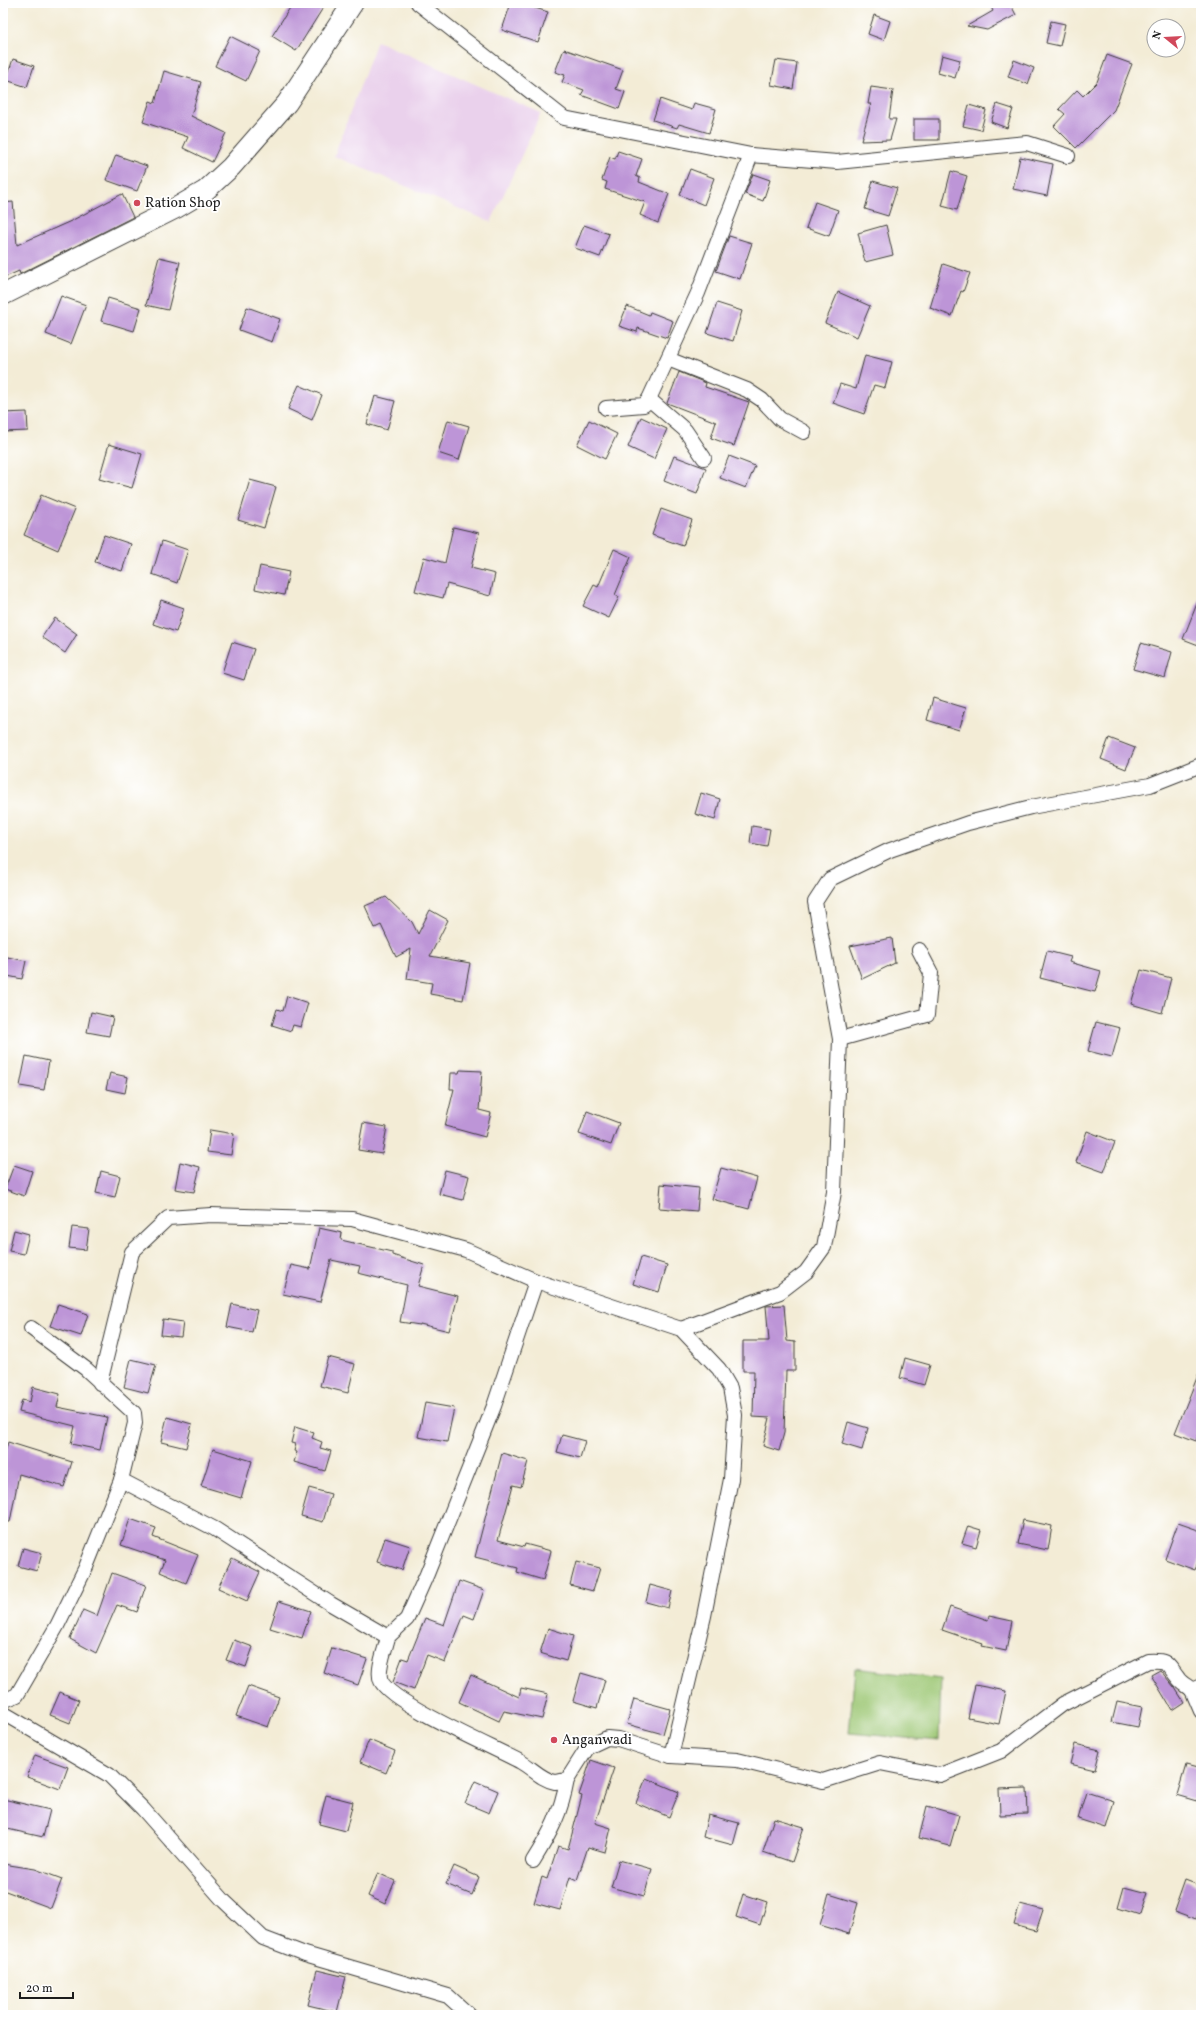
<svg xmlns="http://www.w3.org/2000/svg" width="1204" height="2018" font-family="Vollkorn,serif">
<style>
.built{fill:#ead1ec}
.green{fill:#9dc774;stroke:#5c7248}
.building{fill:#bd95d7}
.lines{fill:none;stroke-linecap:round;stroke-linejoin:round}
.minor-casing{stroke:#3c3b38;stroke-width:16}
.secondary-casing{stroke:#3c3b38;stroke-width:22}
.minor{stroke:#fff;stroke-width:14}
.secondary{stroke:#fff;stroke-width:20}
.poi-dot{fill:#d1495b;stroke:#fff;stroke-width:1.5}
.labels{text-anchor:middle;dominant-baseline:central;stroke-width:3.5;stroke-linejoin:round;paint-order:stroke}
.poi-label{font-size:14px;fill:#1c1c1c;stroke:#fff;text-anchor:start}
</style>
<rect width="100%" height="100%" fill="#fff"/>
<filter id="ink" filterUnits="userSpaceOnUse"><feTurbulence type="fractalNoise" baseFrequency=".025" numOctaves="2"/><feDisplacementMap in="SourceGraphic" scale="8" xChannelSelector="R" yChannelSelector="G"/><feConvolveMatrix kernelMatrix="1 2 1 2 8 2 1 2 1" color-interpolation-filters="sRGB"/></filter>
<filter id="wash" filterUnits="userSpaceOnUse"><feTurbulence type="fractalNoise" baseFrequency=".012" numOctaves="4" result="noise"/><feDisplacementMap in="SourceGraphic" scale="16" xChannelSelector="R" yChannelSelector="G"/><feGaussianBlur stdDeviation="0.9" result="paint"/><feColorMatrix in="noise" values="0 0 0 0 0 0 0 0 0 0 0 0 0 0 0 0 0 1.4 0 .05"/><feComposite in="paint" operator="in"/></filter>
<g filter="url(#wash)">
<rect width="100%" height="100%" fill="#f3ecd6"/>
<!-- built -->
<polygon class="built" points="377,41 541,113 491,222 334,156"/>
<!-- green -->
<polygon class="green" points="855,1668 941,1679 939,1741 849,1733"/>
<g id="blocks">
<!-- building -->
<g class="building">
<polygon points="293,3 326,3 296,51 272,36"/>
<polygon points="511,3 519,3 548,12 538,42 502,30"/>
<polygon points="989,3 1010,3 1016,15 987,30 967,26 993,11"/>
<polygon points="874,15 890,21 884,40 868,34"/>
<polygon points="1051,21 1065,24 1060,46 1046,43"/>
<polygon points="230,36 260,51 246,81 215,66"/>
<polygon points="564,49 623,70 616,89 625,92 619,109 581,95 584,90 562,82 565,75 555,72"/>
<polygon points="942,55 960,60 955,78 938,73"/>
<polygon points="1107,55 1132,64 1114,110 1076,148 1054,126 1065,114 1059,109 1077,90 1083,96 1097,82"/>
<polygon points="13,59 34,66 27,87 6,80"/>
<polygon points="776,60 797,63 793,89 771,85"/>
<polygon points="1014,60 1034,68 1028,84 1008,77"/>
<polygon points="164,71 201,82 191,116 226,133 212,162 183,148 188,137 143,122 150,101 155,103"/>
<polygon points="871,87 893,90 889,119 896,119 890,140 861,141 871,104 868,104"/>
<polygon points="660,99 692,110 694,103 716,109 709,133 679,124 677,128 653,120"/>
<polygon points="997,104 1013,109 1007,128 991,122"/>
<polygon points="969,105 986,110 981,130 963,126"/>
<rect x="914" y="119" width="25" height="21"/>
<polygon points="618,151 642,159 636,176 640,178 639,182 669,194 658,223 640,215 645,202 605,189 607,182 602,180 610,157 615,159"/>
<polygon points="116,155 147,166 137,191 106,180"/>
<polygon points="1020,157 1053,164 1047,196 1013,189"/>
<polygon points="690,169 714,178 704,205 680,195"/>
<polygon points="951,171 967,176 957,210 942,206"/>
<polygon points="753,174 770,180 763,201 745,194"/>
<polygon points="873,181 897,188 888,216 865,209"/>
<polygon points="122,194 133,217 20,274 19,271 3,278 3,203 13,202 17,245 71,221"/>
<polygon points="815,202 838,210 829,236 806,228"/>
<polygon points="584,225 609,234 600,257 575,248"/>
<polygon points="886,225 893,255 865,262 858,233"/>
<polygon points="729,236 752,243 740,279 716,271"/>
<polygon points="159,257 180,262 168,310 146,305"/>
<polygon points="943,264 970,273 963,292 961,291 952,316 930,308"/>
<polygon points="838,292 870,306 857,337 825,323"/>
<polygon points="61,296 86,305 71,344 46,334"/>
<polygon points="108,298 141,308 134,331 101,321"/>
<polygon points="717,303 742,311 733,341 707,333"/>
<polygon points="627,306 649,315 650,312 673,321 667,338 638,328 637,332 619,326"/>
<polygon points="247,307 280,319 272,342 239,330"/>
<polygon points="865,355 892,362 885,388 874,385 864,414 833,403 840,384 856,389"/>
<polygon points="679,372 706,383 705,387 749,402 734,446 711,438 716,422 667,403"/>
<polygon points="299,385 322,395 312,420 288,409"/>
<polygon points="375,396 395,401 387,430 367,424"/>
<polygon points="27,412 28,431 3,432 3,413"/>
<polygon points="641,417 667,429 654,459 628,447"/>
<polygon points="448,420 469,426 459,460 438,453"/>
<polygon points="589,420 617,434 605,459 577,445"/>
<polygon points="109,444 142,454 132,488 99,479"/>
<polygon points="674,456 706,468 697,494 664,481"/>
<polygon points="729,456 755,466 746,488 720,478"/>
<polygon points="250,480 276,487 264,528 238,520"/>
<polygon points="41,495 75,509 58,550 24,535"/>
<polygon points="661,509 692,520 683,546 652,535"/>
<polygon points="453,527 479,533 471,568 495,574 490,596 447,584 443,598 415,591 424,557 445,563"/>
<polygon points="104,535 131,544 122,571 95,562"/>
<polygon points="162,541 188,550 177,583 152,574"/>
<polygon points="614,549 631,557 615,595 619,597 609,618 583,606 594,585 598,587"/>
<polygon points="260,566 289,572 284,595 255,589"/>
<polygon points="1200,596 1201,596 1201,646 1183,639"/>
<polygon points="161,600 184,608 176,632 153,624"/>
<polygon points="55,618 77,634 65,653 42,637"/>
<polygon points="232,642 254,649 244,680 222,673"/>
<polygon points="1141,643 1172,652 1165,678 1133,669"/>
<polygon points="933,698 966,708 959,730 927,720"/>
<polygon points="1109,738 1135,748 1126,769 1101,759"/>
<polygon points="701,793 720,799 715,820 695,814"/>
<polygon points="752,826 770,829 767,846 750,843"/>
<polygon points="386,897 412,922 418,934 430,910 448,920 430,956 470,963 463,1000 430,994 432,983 407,979 411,949 396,957 381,925 375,928 365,906"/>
<polygon points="892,938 895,963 862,979 850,946"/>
<polygon points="1047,951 1071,957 1069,962 1101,971 1095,992 1040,978"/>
<polygon points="3,956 26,961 22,979 3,975"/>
<polygon points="1141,970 1171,978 1162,1013 1131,1004"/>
<polygon points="287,996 308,1003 301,1027 293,1025 291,1031 272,1025 277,1009 283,1011"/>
<polygon points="91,1012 113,1017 109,1036 87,1032"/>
<polygon points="1096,1022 1120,1028 1112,1057 1088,1051"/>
<polygon points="26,1056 49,1061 44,1090 20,1086"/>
<polygon points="460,1070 482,1071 479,1110 491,1113 485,1137 445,1126 454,1089 450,1089 451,1073 459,1073"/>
<polygon points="110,1073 128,1077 125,1093 106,1089"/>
<polygon points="587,1111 619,1123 611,1145 579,1134"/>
<polygon points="363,1123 387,1127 382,1154 358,1150"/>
<polygon points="210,1130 234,1134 231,1155 207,1152"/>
<polygon points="1087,1131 1115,1142 1104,1172 1076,1162"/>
<polygon points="180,1162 200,1167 194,1192 175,1189"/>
<polygon points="14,1165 32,1171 24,1196 5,1189"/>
<polygon points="721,1168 757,1178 749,1209 712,1199"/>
<polygon points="445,1170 469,1176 463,1200 439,1194"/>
<polygon points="101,1171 120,1176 115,1197 96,1193"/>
<polygon points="661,1184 699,1188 697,1211 659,1208"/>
<polygon points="72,1227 89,1229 86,1250 69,1248"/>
<polygon points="319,1228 342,1233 341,1240 392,1252 392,1255 424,1265 418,1286 458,1296 449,1331 420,1324 420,1325 400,1322 407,1285 358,1273 360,1266 331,1260 320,1302 283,1294 291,1265 310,1269"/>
<polygon points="14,1230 29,1234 24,1254 9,1251"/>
<polygon points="641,1257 667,1265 659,1292 633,1284"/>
<polygon points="58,1304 88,1314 81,1336 50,1326"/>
<polygon points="232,1304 257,1310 252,1332 227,1327"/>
<polygon points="784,1305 787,1341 795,1342 795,1371 786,1371 784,1433 779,1451 763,1446 770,1418 753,1417 754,1371 743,1371 743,1341 769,1341 766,1306"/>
<polygon points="163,1319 183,1322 181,1337 161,1335"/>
<polygon points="328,1357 355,1364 348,1393 320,1386"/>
<polygon points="905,1358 930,1365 924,1385 900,1378"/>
<polygon points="131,1359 156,1365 148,1393 124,1387"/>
<polygon points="1200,1370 1201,1429 1196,1441 1175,1433"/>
<polygon points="33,1387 60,1394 57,1407 107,1417 100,1450 71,1444 75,1426 19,1412 22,1400 30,1402"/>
<polygon points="425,1403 454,1408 447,1442 418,1437"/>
<polygon points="167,1417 192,1424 186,1448 161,1442"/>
<polygon points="848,1422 868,1428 862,1450 842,1444"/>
<polygon points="295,1427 314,1433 312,1438 322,1442 320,1448 331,1451 325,1471 294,1462 297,1452 294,1451 296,1444 291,1443"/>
<polygon points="562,1435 585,1441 580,1458 557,1452"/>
<polygon points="8,1442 72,1462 64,1487 19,1474 10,1522 3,1522 3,1459"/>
<polygon points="213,1449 252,1461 241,1498 201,1486"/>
<polygon points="502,1453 528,1461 521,1487 513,1485 498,1540 524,1547 525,1544 551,1551 543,1580 517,1572 518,1568 475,1557"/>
<polygon points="309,1488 331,1494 323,1522 301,1516"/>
<polygon points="130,1519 156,1528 153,1537 198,1555 186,1583 160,1572 165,1560 121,1545"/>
<polygon points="1023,1520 1052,1526 1048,1550 1018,1544"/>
<polygon points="1178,1523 1201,1531 1201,1554 1195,1570 1165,1559"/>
<polygon points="968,1526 981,1530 976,1547 962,1543"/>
<polygon points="385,1538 410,1546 402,1570 377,1562"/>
<polygon points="23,1548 42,1553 37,1571 18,1566"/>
<polygon points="232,1558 260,1572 247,1601 218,1588"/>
<polygon points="576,1562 600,1568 593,1591 570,1585"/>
<polygon points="112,1573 146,1585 137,1612 117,1605 96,1653 70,1639 83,1610 97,1616"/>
<polygon points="459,1581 484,1590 474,1619 464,1615 445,1662 427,1655 414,1690 393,1682 402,1658 408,1660 425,1618 444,1625"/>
<polygon points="650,1585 672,1591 668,1608 646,1602"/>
<polygon points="279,1601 311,1611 302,1638 270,1628"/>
<polygon points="950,1607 988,1620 989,1616 1012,1621 1006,1651 982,1646 983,1644 942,1630"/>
<polygon points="548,1628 573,1636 566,1661 540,1653"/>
<polygon points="234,1640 253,1647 246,1667 226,1660"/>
<polygon points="332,1648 367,1659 358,1685 324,1673"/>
<polygon points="1160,1670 1175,1688 1184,1702 1172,1710 1151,1675"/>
<polygon points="581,1673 605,1680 597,1708 573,1701"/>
<polygon points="471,1675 519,1697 521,1688 548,1694 542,1719 504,1711 499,1721 459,1702"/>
<polygon points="975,1685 1006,1691 999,1724 968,1718"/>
<polygon points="248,1686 279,1697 268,1727 236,1716"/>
<polygon points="60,1692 79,1700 70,1723 50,1715"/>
<polygon points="634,1699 670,1709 663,1734 627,1724"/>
<polygon points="1117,1702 1142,1707 1138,1727 1112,1722"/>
<polygon points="369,1740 395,1751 386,1773 360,1762"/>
<polygon points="1075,1744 1100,1750 1095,1770 1070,1764"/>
<polygon points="35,1755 68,1767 60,1789 27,1777"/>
<polygon points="591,1760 614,1768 595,1823 611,1828 605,1852 588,1847 577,1880 570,1877 560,1910 534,1903 542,1877 547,1879 558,1846 568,1849 582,1796 579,1795"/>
<polygon points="1186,1765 1201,1769 1201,1802 1177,1795"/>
<polygon points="646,1778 679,1792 669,1817 636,1803"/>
<polygon points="475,1781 498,1791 489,1813 465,1803"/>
<polygon points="1027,1788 1028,1814 1000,1815 999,1789"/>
<polygon points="1086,1792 1114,1801 1106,1828 1078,1819"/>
<polygon points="326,1795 353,1802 346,1831 319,1824"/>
<polygon points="3,1799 50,1810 43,1837 3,1828"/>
<polygon points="927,1806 959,1815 950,1846 919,1838"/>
<polygon points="708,1815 739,1823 733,1845 703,1837"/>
<polygon points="774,1818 804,1827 792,1862 763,1852"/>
<polygon points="619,1860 652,1869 644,1896 611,1887"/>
<polygon points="3,1864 35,1869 62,1879 51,1908 3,1890"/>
<polygon points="454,1866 479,1877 472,1895 446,1884"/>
<polygon points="378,1873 395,1881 385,1904 368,1896"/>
<polygon points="1185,1880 1201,1886 1201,1904 1196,1919 1174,1911"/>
<polygon points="1124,1887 1147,1893 1140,1915 1118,1908"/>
<polygon points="743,1894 767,1902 760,1925 736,1917"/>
<polygon points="829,1894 858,1903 849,1934 820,1925"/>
<polygon points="1020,1904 1043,1910 1036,1931 1014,1925"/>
<polygon points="317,1970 346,1977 337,2012 308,2005"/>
</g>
</g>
</g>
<g filter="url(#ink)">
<use href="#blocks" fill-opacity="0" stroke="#3c3b38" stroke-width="1"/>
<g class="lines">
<defs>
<g id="minor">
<polyline points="418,3 564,118 751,155 837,162 1027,143 1068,156"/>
<polyline points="668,359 747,390 762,400 780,419 804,432"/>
<polyline points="649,399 685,430 704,458"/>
<polyline points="606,408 644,405 649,399 698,293 751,155"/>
<polyline points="919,950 931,973 927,1015 840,1039 815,902 830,879 890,850 968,823 1031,807 1150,785 1201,765"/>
<polyline points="681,1329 780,1292 806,1272 824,1247 834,1192 840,1039"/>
<polyline points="100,1383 132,1252 168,1218 211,1215 352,1219 466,1250 536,1281 681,1329 719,1369 730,1388 735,1415 731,1479 704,1616 671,1756"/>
<path d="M 121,1480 L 215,1529 L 331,1604 L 388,1637 C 386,1648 376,1670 381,1681 C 391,1703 495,1748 521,1762 C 532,1768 542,1780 555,1782 C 559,1782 564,1780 567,1780 L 588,1747 L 607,1738 L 618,1739 L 671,1756 L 737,1760 L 823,1781 L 880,1763 L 940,1775 L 1001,1751 L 1063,1704 L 1148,1661 C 1169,1660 1166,1663 1178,1678 C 1181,1683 1188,1686 1192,1690 L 1201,1686"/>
<polyline points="388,1637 407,1619 427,1574 494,1406 536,1281"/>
<polyline points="1192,1690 1201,1711"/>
<polyline points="3,1701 17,1695 57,1626 86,1567 121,1480 135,1423 134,1413 86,1369 31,1328"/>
<polyline points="3,1713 109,1775 143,1809 224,1901 263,1938 305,1954 448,1996 469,2015"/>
<path d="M 533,1861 C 551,1832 561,1813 567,1780"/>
</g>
<polyline id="secondary" points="3,295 176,208 205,191 231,167 287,103 353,3"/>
</defs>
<!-- minor casing -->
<use href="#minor" class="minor-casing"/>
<!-- secondary casing -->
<use href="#secondary" class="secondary-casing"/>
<!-- minor -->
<use href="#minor" class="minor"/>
<!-- secondary -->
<use href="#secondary" class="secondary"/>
</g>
</g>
<!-- markers -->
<g class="poi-dot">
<circle cx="137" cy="203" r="4"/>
<circle cx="554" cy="1740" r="4"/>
</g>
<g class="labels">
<!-- poi labels -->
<g class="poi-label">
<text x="145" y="203">Ration Shop</text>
<text x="562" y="1740">Anganwadi</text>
</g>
</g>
<!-- margin -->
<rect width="1204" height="2018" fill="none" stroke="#fff" stroke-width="16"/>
<!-- north arrow -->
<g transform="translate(1166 38) rotate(288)"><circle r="19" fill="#ffffff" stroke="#a4a4a4"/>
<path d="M0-3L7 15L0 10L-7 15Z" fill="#d1495b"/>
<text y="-6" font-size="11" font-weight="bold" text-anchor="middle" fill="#1c1c1c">N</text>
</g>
<!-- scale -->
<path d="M20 1992v6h53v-6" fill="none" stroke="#1c1c1c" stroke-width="2"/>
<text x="26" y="1992" font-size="12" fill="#1c1c1c" stroke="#ffffff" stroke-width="3" paint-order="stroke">20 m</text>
</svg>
